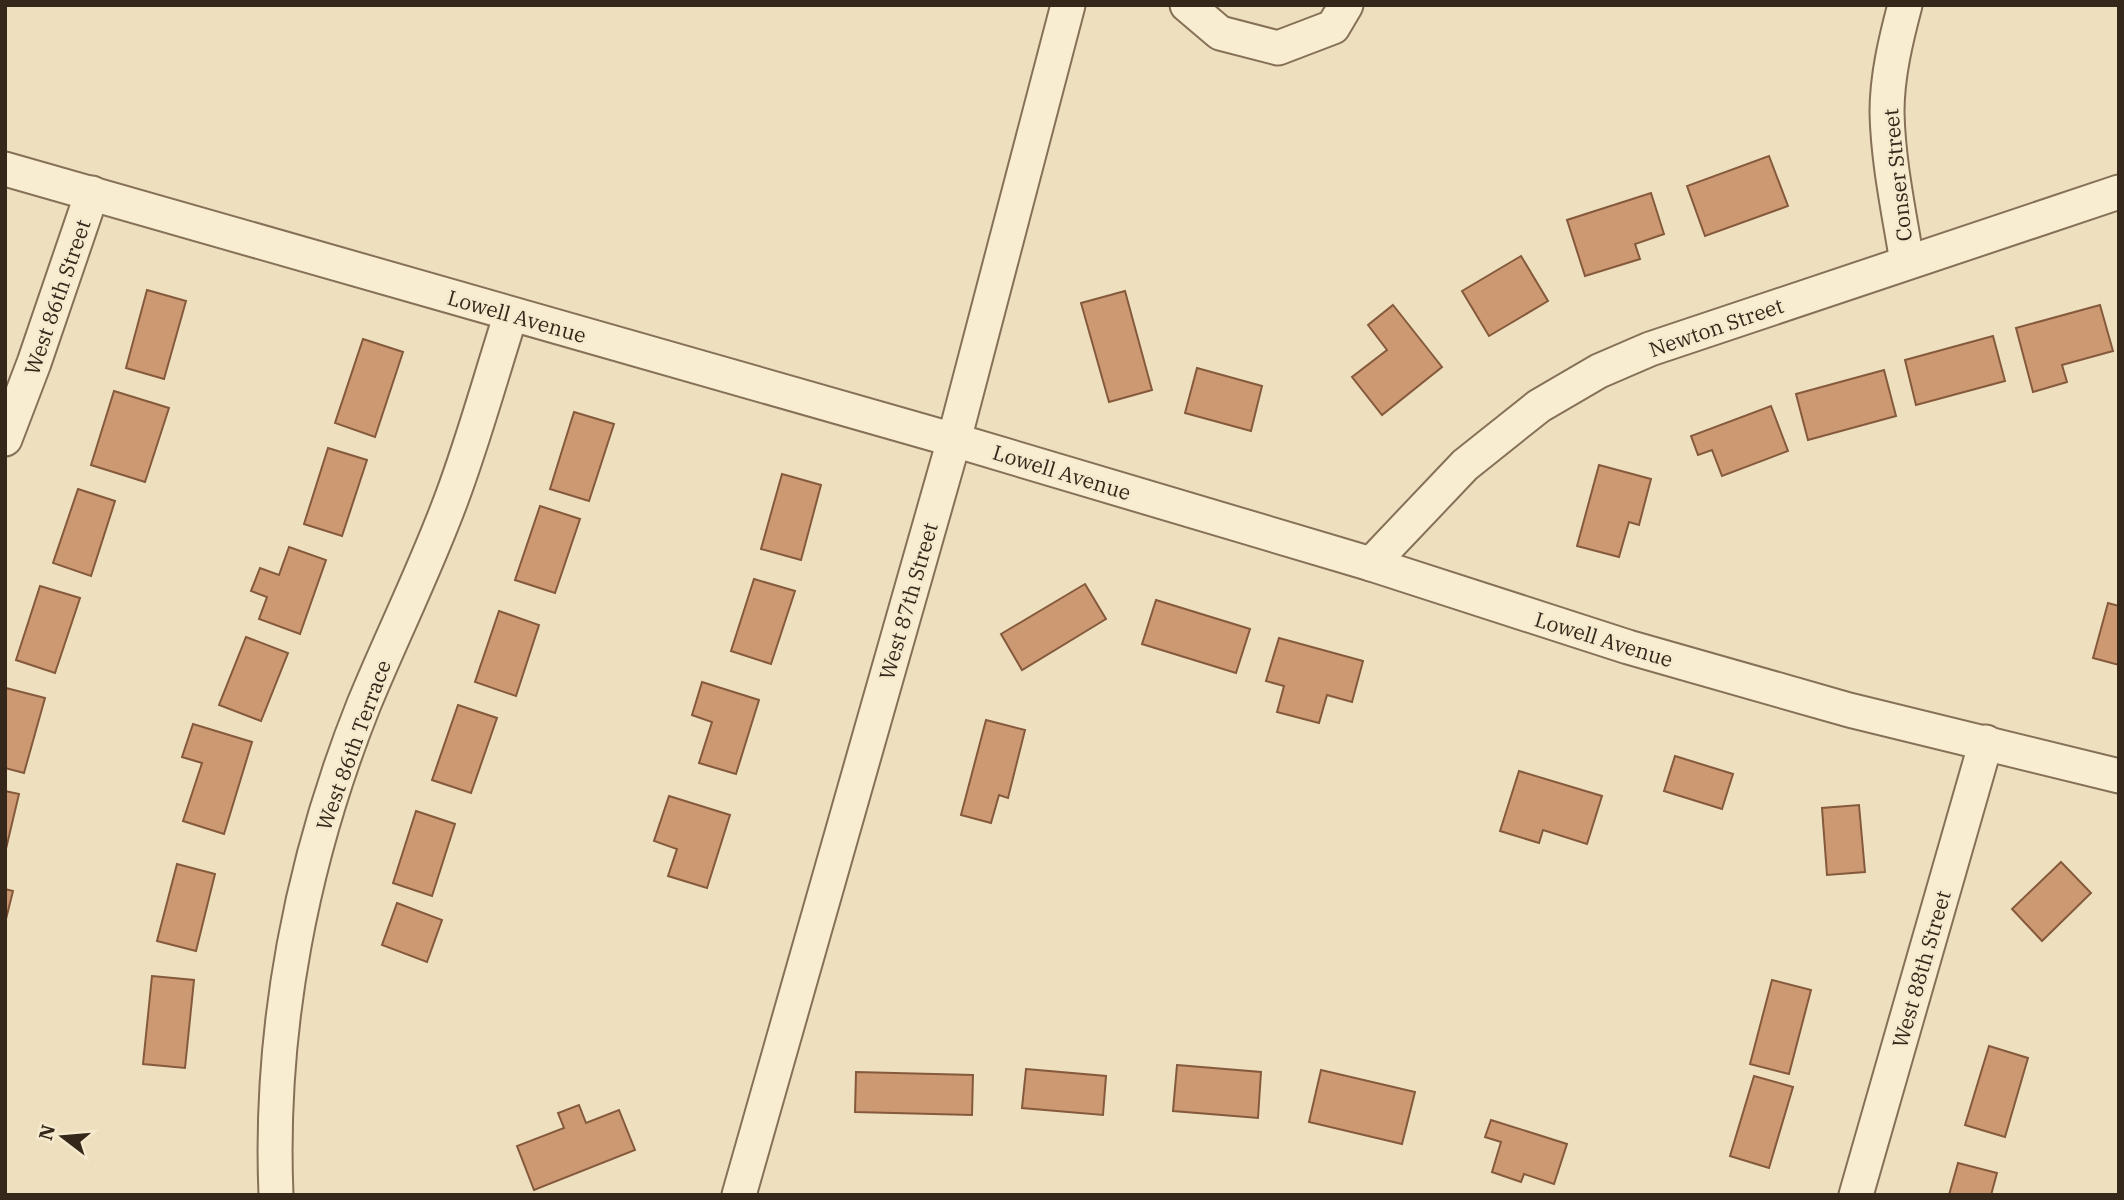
<svg xmlns="http://www.w3.org/2000/svg" width="2124" height="1200" font-family="'IBM Plex Serif',serif">
<style>
.building{fill:#cd9973;stroke:#855a3c;stroke-width:2}
.lines{fill:none;stroke-linecap:round;stroke-linejoin:round}
.minor-casing{stroke:#867057;stroke-width:37}
.minor{stroke:#f9edd1;stroke-width:33}
.labels{text-anchor:middle;dominant-baseline:central;stroke-width:5;stroke-linejoin:round;paint-order:stroke}
.street-label{font-size:21px;fill:#35281b;stroke:#f5eacd}
</style>
<rect width="100%" height="100%" fill="#eee0be"/>
<!-- building -->
<g class="building">
<polygon points="1769,156 1788,206 1705,236 1687,186"/>
<polygon points="1651,193 1664,234 1635,244 1640,259 1585,276 1567,220"/>
<polygon points="1521,256 1548,301 1489,336 1462,291"/>
<polygon points="147,290 186,301 164,379 126,368"/>
<polygon points="1125,291 1152,390 1109,402 1081,303"/>
<polygon points="1393,305 1442,367 1382,415 1352,377 1387,350 1368,325"/>
<polygon points="2100,305 2113,351 2062,365 2067,382 2033,392 2016,328"/>
<polygon points="1993,336 2005,381 1916,405 1905,360"/>
<polygon points="363,339 403,352 375,437 335,423"/>
<polygon points="1197,368 1262,386 1251,431 1185,413"/>
<polygon points="1884,370 1896,416 1808,440 1796,394"/>
<polygon points="114,391 169,408 145,482 91,465"/>
<polygon points="1771,406 1788,451 1722,476 1712,450 1698,455 1691,436"/>
<polygon points="574,412 614,424 589,501 550,489"/>
<polygon points="328,448 367,460 342,536 304,524"/>
<polygon points="1599,465 1651,479 1639,525 1629,522 1619,557 1577,546"/>
<polygon points="782,474 821,485 801,560 761,549"/>
<polygon points="78,489 115,501 91,576 53,563"/>
<polygon points="540,506 580,519 555,593 515,580"/>
<polygon points="289,547 326,560 300,634 259,619 267,597 251,591 260,568 279,575"/>
<polygon points="754,579 795,591 771,664 731,651"/>
<polygon points="1085,584 1106,619 1022,670 1001,634"/>
<polygon points="40,586 80,598 55,673 16,660"/>
<polygon points="1156,600 1250,629 1236,673 1142,644"/>
<polygon points="2108,603 2119,606 2119,665 2093,658"/>
<polygon points="499,611 539,625 516,696 475,682"/>
<polygon points="246,637 288,653 261,721 219,705"/>
<polygon points="1279,638 1363,661 1352,702 1327,695 1319,723 1277,712 1284,686 1266,681"/>
<polygon points="702,682 759,700 736,774 699,763 712,722 692,715"/>
<polygon points="6,688 45,698 24,773 5,768"/>
<polygon points="458,705 497,718 471,793 432,780"/>
<polygon points="986,720 1025,730 1008,798 999,795 991,823 961,815"/>
<polygon points="193,724 252,742 224,834 183,821 202,763 182,757"/>
<polygon points="1675,756 1733,774 1722,809 1664,791"/>
<polygon points="1519,771 1602,796 1587,844 1543,830 1539,843 1500,831"/>
<polygon points="5,791 19,794 5,853"/>
<polygon points="669,796 730,815 707,888 668,876 677,849 654,841"/>
<polygon points="1859,805 1865,872 1827,875 1822,808"/>
<polygon points="416,811 455,824 432,896 393,883"/>
<polygon points="2061,862 2091,893 2042,941 2012,909"/>
<polygon points="177,864 215,874 196,951 157,941"/>
<polygon points="5,889 13,891 5,923"/>
<polygon points="397,903 442,920 427,962 382,945"/>
<polygon points="152,976 194,980 185,1068 143,1064"/>
<polygon points="1772,980 1811,990 1789,1074 1750,1064"/>
<polygon points="1989,1046 2028,1058 2005,1137 1965,1125"/>
<polygon points="1177,1065 1261,1072 1258,1118 1173,1111"/>
<polygon points="1026,1069 1106,1076 1103,1115 1022,1108"/>
<polygon points="1321,1070 1415,1092 1402,1144 1309,1122"/>
<polygon points="856,1072 973,1075 972,1115 855,1112"/>
<polygon points="1754,1076 1793,1087 1769,1168 1730,1156"/>
<polygon points="579,1105 586,1123 619,1110 635,1150 534,1190 517,1146 564,1128 558,1113"/>
<polygon points="1491,1120 1567,1144 1554,1184 1524,1174 1521,1182 1492,1172 1501,1142 1485,1137"/>
<polygon points="1958,1163 1997,1173 1991,1195 1949,1195"/>
</g>
<g class="lines">
<defs>
<g id="minor">
<polyline points="1187,5 1220,33 1278,48 1333,27 1346,5"/>
<path d="M 1905,5 C 1896,39 1887,76 1887,112 C 1888,162 1899,212 1907,262"/>
<polyline points="5,169 954,440 1371,564 1628,647 1849,710 2119,776"/>
<polyline points="5,439 34,363 92,193"/>
<polyline points="1371,564 1465,465 1539,406 1599,371 1650,349 2119,192"/>
<path d="M 276,1195 C 269,1028 302,859 364,704 C 392,636 425,570 451,500 C 474,439 491,376 511,314"/>
<polyline points="739,1195 954,440 1068,5"/>
<polyline points="1856,1195 1986,742"/>
</g>
</defs>
<!-- minor casing -->
<use href="#minor" class="minor-casing"/>
<!-- minor -->
<use href="#minor" class="minor"/>
</g>
<g class="labels">
<!-- street labels -->
<g class="street-label">
<text transform="translate(1897 175) rotate(-96)">Conser Street</text>
<text transform="translate(57 297) rotate(-71)">West 86th Street</text>
<text transform="translate(517 316) rotate(16)">Lowell Avenue</text>
<text transform="translate(1716 327) rotate(-19)">Newton Street</text>
<text transform="translate(1062 472) rotate(17)">Lowell Avenue</text>
<text transform="translate(908 601) rotate(-74)">West 87th Street</text>
<text transform="translate(1604 639) rotate(17)">Lowell Avenue</text>
<text transform="translate(353 745) rotate(-70)">West 86th Terrace</text>
<text transform="translate(1921 969) rotate(-74)">West 88th Street</text>
</g>
</g>
<!-- border -->
<rect width="2124" height="1200" fill="none" stroke="#35281b" stroke-width="14"/>
<!-- north arrow -->
<g transform="translate(63 1137) rotate(286)" stroke="#f5eacd" stroke-width="5" paint-order="stroke">
<path d="M0-5L12 26L0 18L-12 26Z" fill="#35281b"/>
<text y="-10" font-size="19" font-weight="bold" text-anchor="middle" fill="#35281b">N</text>
</g>
</svg>
